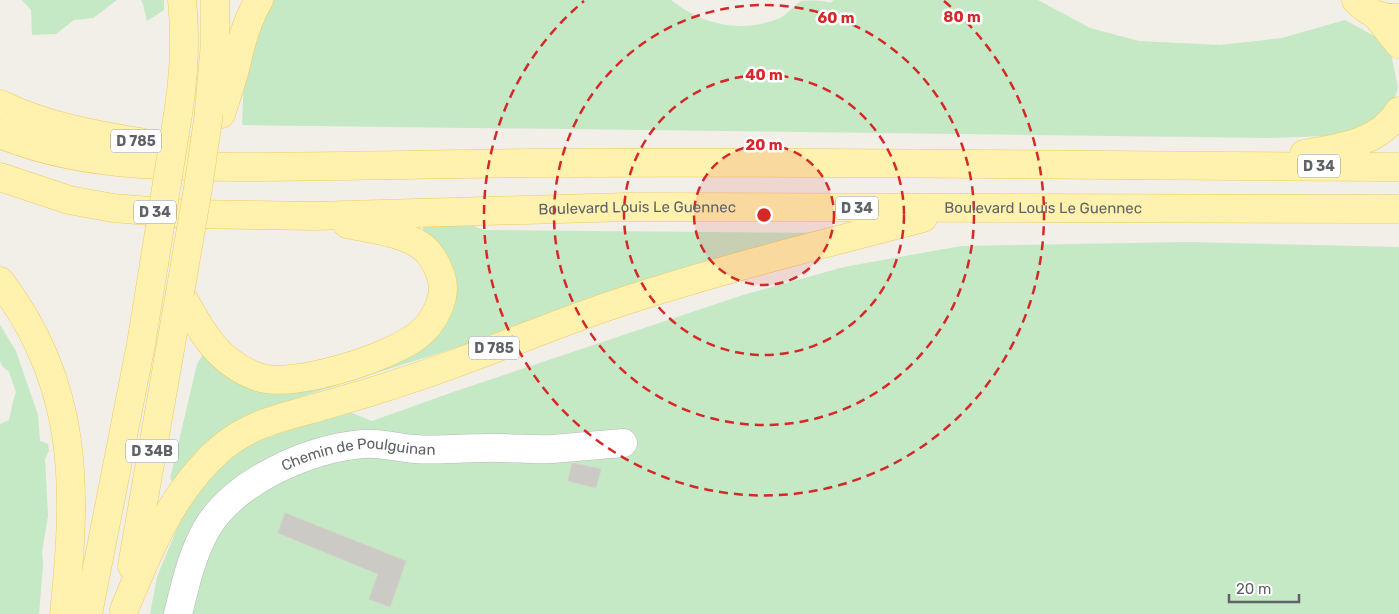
<svg xmlns="http://www.w3.org/2000/svg" width="1399" height="614" font-family="Rubik,sans-serif">
<style>
.green{fill:#c5e8c5}
.building{fill:#cccac5;stroke:#d6d1c6}
.lines{fill:none;stroke-linecap:round;stroke-linejoin:round}
.minor-casing{stroke:#b5b8bc;stroke-width:29}
.major-casing{stroke:#f2c960;stroke-width:29}
.minor{stroke:#fff;stroke-width:28}
.major{stroke:#fff2af;stroke-width:28}
.major-bridge-casing{stroke:#f2c960;stroke-width:29;stroke-linecap:butt}
.major-bridge{stroke:#fff2af;stroke-width:28}
.ring{fill:none;stroke:#d62828;stroke-width:2.5;stroke-dasharray:9 6}
.labels{text-anchor:middle;dominant-baseline:central;stroke-width:5;stroke-linejoin:round;paint-order:stroke}
.shield{fill:#fff;stroke:#8f9295;stroke-width:1}
.shield-label{font-size:14px;font-weight:bold;fill:#5f6368}
.street-label{font-size:15px;fill:#5f6368;stroke:#fff}
.centre{fill:#d62828;stroke:#fff;stroke-width:2.5}
.ring-label{font-size:15px;text-anchor:middle;font-weight:bold;fill:#d62828;stroke:#fff;stroke-width:5;stroke-linejoin:round;paint-order:stroke}
</style>
<rect width="100%" height="100%" fill="#f1efe8"/>
<!-- green -->
<g class="green">
<polygon points="22,0 117,0 93,18 74,20 56,34 32,35 31,10"/>
<polygon points="141,0 164,0 164,10 147,21 143,4"/>
<path d="M 272,0 L 671,0 C 702,25 742,34 780,18 C 788,14 793,6 801,1 C 808,0 824,0 830,3 L 834,0 L 1038,0 L 1090,28 L 1139,41 L 1220,45 L 1282,38 L 1345,20 L 1376,37 L 1391,53 L 1398,88 L 1391,109 L 1373,124 L 1338,137 L 1326,136 L 1269,138 L 242,125 L 244,75 L 256,32 Z"/>
<polygon points="466,223 483,230 831,233 608,300 281,403 176,484 170,479 197,364 204,353 258,387 449,316 421,237 424,225"/>
<polygon points="1187,242 1399,247 1399,614 150,614 157,577 188,502 216,467 253,443 294,428 350,412 372,421 456,391 743,295 844,267 961,246"/>
<path d="M 0,325 L 16,351 L 38,415 L 40,441 L 48,444 L 49,451 L 45,459 L 48,516 L 42,552 L 43,565 L 39,614 L 0,614 L 0,424 L 9,420 C 12,410 12,402 16,392 L 9,372 L 2,366 L 0,361 Z"/>
</g>
<!-- building -->
<g class="building">
<polygon points="572,463 601,469 596,488 568,481"/>
<polygon points="285,513 406,561 390,607 369,599 378,574 278,533"/>
</g>
<g class="lines">
<defs>
<g id="minor">
<path id="s1" d="M 178,614 C 185,585 192,554 207,528 C 236,480 309,449 362,444 C 380,442 398,448 415,449 C 437,451 461,448 483,448 C 506,447 529,450 552,449 C 576,447 599,445 623,443"/>
</g>
<g id="major">
<path d="M 1356,0 C 1368,13 1381,19 1399,18"/>
<polyline points="1377,16 1399,44"/>
<path d="M 0,104 C 61,134 130,139 196,152"/>
<polyline points="209,111 215,43 215,0"/>
<path d="M 178,114 C 184,76 186,38 182,0"/>
<path d="M 221,114 C 226,99 231,84 235,69 C 240,45 246,22 259,0"/>
<path d="M 0,134 C 77,166 161,166 243,167 C 339,167 435,164 532,163 C 821,161 1110,166 1399,167"/>
<path d="M 1304,154 C 1338,148 1379,144 1399,111"/>
<path id="s2" d="M 0,177 L 69,200 L 113,208 L 187,214 L 314,216 L 627,207 L 1399,209"/>
<path d="M 0,281 C 80,386 77,489 64,614"/>
<path d="M 180,293 C 200,329 216,362 258,377 C 293,389 388,358 417,336 C 434,323 448,297 441,276 C 437,265 430,251 420,245 C 400,232 370,229 347,224"/>
<polyline points="132,566 180,293"/>
<path d="M 124,610 C 148,552 171,493 219,450 C 246,426 278,418 312,409 C 338,401 366,394 392,385 C 467,362 538,330 612,305 C 714,271 819,245 923,218"/>
<polyline points="88,614 141,344 154,264"/>
</g>
</defs>
<!-- minor casing -->
<use href="#minor" class="minor-casing"/>
<!-- major casing -->
<use href="#major" class="major-casing"/>
<!-- minor -->
<use href="#minor" class="minor"/>
<!-- major -->
<use href="#major" class="major"/>
<defs>
<g id="major-bridge">
<polyline points="154,264 178,114"/>
<polyline points="180,293 198,188 209,113"/>
</g>
</defs>
<!-- major-bridge casing -->
<use href="#major-bridge" class="major-bridge-casing"/>
<!-- major-bridge -->
<use href="#major-bridge" class="major-bridge"/>
</g>
<!-- distance rings -->
<circle cx="764" cy="215" r="70" fill="#d62828" fill-opacity=".12"/>
<g class="ring">
<circle cx="764" cy="215" r="70"/>
<circle cx="764" cy="215" r="140"/>
<circle cx="764" cy="215" r="210"/>
<path d="M944 1A280 280 0 1 1 584 1"/>
</g>
<g class="labels">
<!-- shield labels -->
<g class="shield">
<rect x="111" y="129.5" width="50" height="23" rx="4"/>
<rect x="1298" y="154.5" width="42" height="23" rx="4"/>
<rect x="836" y="196.5" width="42" height="23" rx="4"/>
<rect x="134" y="200.5" width="42" height="23" rx="4"/>
<rect x="469" y="336.5" width="50" height="23" rx="4"/>
<rect x="126" y="439.5" width="52" height="23" rx="4"/>
</g>
<g class="shield-label">
<text x="136" y="141">D 785</text>
<text x="1319" y="166">D 34</text>
<text x="857" y="208">D 34</text>
<text x="155" y="212">D 34</text>
<text x="494" y="348">D 785</text>
<text x="152" y="451">D 34B</text>
</g>
<!-- street labels -->
<g class="street-label">
<text stroke="none"><textPath href="#s2" startOffset="642">Boulevard Louis Le Guennec</textPath></text>
<text stroke="none"><textPath href="#s2" startOffset="1048">Boulevard Louis Le Guennec</textPath></text>
<text stroke="none"><textPath href="#s1" startOffset="268">Chemin de Poulguinan</textPath></text>
</g>
</g>
<circle cx="764" cy="215" r="8" class="centre"/>
<g class="ring-label">
<text x="962" y="22">80 m</text>
<text x="836" y="23">60 m</text>
<text x="764" y="80">40 m</text>
<text x="764" y="150">20 m</text>
</g>
<!-- scale -->
<path d="M1229 594v8h70v-8" fill="none" stroke="#5f6368" stroke-width="2.5"/>
<text x="1236" y="594" font-size="15" fill="#5f6368" stroke="#ffffff" stroke-width="4" paint-order="stroke">20 m</text>
</svg>
